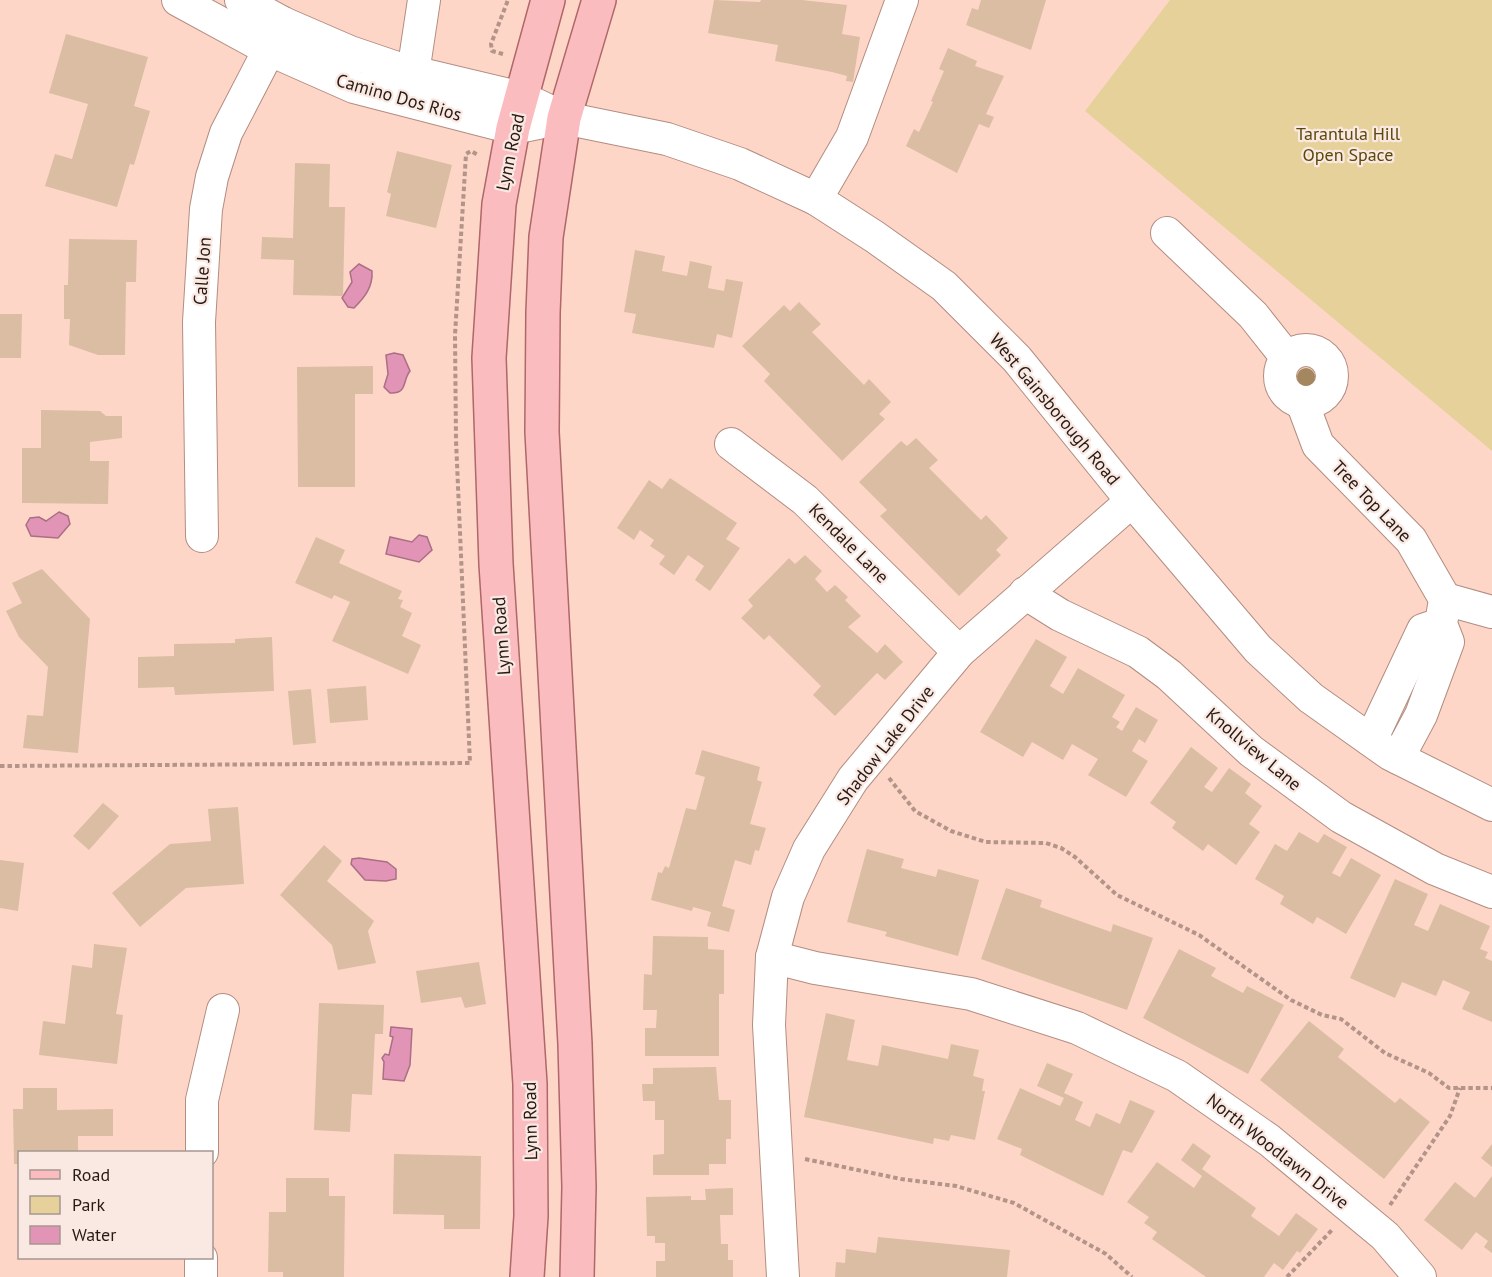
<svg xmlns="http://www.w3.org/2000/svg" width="1492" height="1277" font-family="'PT Sans',sans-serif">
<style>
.green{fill:#e6d19b}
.water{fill:#e294b6;stroke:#aa6f85;stroke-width:1.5}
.building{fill:#dabda2}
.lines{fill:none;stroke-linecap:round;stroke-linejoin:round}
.minor-casing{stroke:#b28d80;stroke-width:34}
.major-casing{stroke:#af6768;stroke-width:36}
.path{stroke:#b39489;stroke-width:4;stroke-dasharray:4.5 3;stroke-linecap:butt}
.minor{stroke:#fff;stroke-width:32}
.major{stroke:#fbbcc0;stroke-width:33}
.tree{fill:#a4875e}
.labels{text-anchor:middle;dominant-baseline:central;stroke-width:4.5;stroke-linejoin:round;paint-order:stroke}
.street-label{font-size:18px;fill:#271a14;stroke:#fae9e3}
.park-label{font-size:18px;fill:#5b4708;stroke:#fae9e3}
</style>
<rect width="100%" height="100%" fill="#fed6c8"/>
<!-- green -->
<polygon class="green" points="1170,0 1492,0 1492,451 1085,111"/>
<!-- water -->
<g class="water">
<path d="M 359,264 L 372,271 C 373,287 365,297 354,308 L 348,307 L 342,298 L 352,282 L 350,272 Z"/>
<path d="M 394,353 L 403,355 L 410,371 C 402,381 408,394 390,393 L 384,387 L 388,374 L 386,355 Z"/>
<polygon points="59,512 68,516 70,524 58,538 31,536 26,525 30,518 39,517 46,521"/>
<polygon points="419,535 427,537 432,550 419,562 386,554 390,537 412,542"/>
<polygon points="359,858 387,862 396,869 396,879 386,881 365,880 351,864 352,859"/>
<polygon points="391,1027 412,1029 410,1065 404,1081 383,1079 384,1062 382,1058 385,1054 389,1055 393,1037 390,1036"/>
</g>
<!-- building -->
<g class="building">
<polygon points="714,0 760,2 761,0 802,0 847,5 842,34 860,37 853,82 846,81 847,76 832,72 775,61 778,45 708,33"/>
<polygon points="981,0 1046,0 1031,50 966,25 972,8 978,10"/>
<polygon points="66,34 148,57 134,106 150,111 134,165 130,164 117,207 45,186 55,154 72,159 88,104 49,93"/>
<polygon points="948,48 977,61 975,66 1004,76 986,114 994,117 989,128 979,124 957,173 906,146 914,129 919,132 933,102 931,101 944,71 939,69"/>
<polygon points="397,151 452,165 436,228 386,216 391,194 387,192"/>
<polygon points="295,163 330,164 329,207 345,207 343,296 293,295 294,260 261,259 262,237 293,238"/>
<polygon points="69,239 137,240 136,282 126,282 125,355 98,355 69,345 70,319 64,319 64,285 68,285"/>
<polygon points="635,250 665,256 662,271 687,276 690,261 712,266 708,288 724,291 726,279 743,282 732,338 717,334 714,348 632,333 636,314 624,312"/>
<polygon points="799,302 821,324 812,332 864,385 869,379 891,402 879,414 885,419 842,461 764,381 770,374 742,346 784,305 790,311"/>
<polygon points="0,314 22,314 21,358 0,358"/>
<polygon points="373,366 373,394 355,394 355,487 298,487 297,367"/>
<polygon points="41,410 100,411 106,416 122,416 122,438 90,442 90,461 109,461 108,504 22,503 22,448 41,448"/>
<polygon points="916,438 938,460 929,468 981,520 986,515 1008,538 996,550 1001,555 959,596 880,516 887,510 859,482 901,441 907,446"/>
<polygon points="670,478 737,523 726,539 740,548 710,591 695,580 704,566 688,555 674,575 659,564 665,556 650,546 654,540 640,530 634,540 617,528 649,480 662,489"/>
<polygon points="316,537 345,550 339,563 402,591 398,599 403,600 400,607 412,613 402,636 421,645 408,674 332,641 350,602 334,595 332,599 295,583"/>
<polygon points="805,555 822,571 815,579 827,592 835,585 848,597 845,600 861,616 848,627 877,653 885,644 903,662 885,680 877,673 835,716 813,695 821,686 769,635 764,640 741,618 753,606 748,600 789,558 795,564"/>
<polygon points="42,569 90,619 78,753 23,748 27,715 43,716 48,667 19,637 6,611 22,603 12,583"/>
<polygon points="272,637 274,691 175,695 174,687 138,688 138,657 174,656 174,644 235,643 235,639"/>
<polygon points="1036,639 1067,657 1050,686 1063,694 1078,668 1125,695 1112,717 1120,722 1116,727 1122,731 1136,707 1158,720 1145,743 1139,739 1132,751 1148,761 1126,797 1088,775 1098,759 1072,744 1063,760 1032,742 1023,757 980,732"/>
<polygon points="366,686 368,720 330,723 327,689"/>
<polygon points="311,689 316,743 293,745 288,691"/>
<polygon points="1191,747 1218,768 1204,787 1212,792 1229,768 1251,784 1245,793 1262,806 1249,824 1260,832 1236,865 1208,844 1203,851 1172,828 1176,822 1150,803"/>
<polygon points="702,750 760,767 757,780 762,782 750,824 766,828 759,851 755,850 751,865 735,860 722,906 735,910 729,932 707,926 711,912 693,907 692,911 651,900 658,872 662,873 665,866 669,868 686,808 696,810 705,777 695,774"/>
<polygon points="103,803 119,816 89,850 73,836"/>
<polygon points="238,807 244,884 186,888 140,927 112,893 170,844 211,841 208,809"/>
<polygon points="1299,832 1318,843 1324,834 1347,847 1332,873 1340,877 1351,858 1381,875 1346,934 1317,917 1313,924 1280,904 1284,896 1255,879 1275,844 1287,851"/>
<polygon points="324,845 342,861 327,881 374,921 368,931 376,963 338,970 332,945 280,895"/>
<polygon points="867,849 904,859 901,868 936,877 938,869 979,880 958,956 885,936 887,932 847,922"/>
<polygon points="0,860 24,863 18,911 0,908"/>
<polygon points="1395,879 1428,894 1414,925 1428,931 1440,904 1490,926 1480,949 1488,952 1485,958 1492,961 1492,1022 1462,1009 1470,992 1443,980 1436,996 1402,982 1395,998 1350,978"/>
<polygon points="1006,888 1042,900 1040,907 1111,932 1113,924 1153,938 1127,1010 981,959"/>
<polygon points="653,936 708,937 708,949 724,950 724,994 719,994 719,1056 645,1056 645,1028 656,1028 657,1010 643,1010 644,974 652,975"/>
<polygon points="94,944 127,948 116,1014 123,1015 117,1064 39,1055 43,1021 65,1024 72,965 92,968"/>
<polygon points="1179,949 1216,968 1211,976 1243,993 1247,986 1284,1005 1248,1074 1143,1018"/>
<polygon points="479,962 486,1004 465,1008 461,997 421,1003 416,971"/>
<polygon points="319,1003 384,1005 383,1034 375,1034 372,1095 352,1094 350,1132 314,1130"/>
<polygon points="826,1013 855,1020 847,1060 878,1066 882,1045 948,1059 951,1044 979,1050 973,1076 984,1079 982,1091 985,1091 975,1140 951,1135 949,1141 934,1138 933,1144 804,1117"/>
<polygon points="1309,1021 1344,1049 1338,1057 1395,1103 1400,1098 1430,1122 1384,1179 1260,1080"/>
<polygon points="1047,1063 1073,1074 1064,1093 1083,1102 1075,1120 1090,1127 1096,1113 1120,1124 1130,1100 1155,1111 1132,1153 1123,1150 1103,1196 1020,1155 1022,1149 997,1139 1020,1088 1060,1106 1064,1098 1037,1086"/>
<polygon points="716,1067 719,1100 731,1100 731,1139 726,1139 726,1164 709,1164 709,1175 653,1175 653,1155 664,1154 664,1120 655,1120 655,1101 643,1101 642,1084 653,1084 653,1068"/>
<polygon points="23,1088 57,1088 57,1110 113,1109 113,1136 78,1136 78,1152 20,1152 20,1164 14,1164 13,1109 23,1109"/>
<polygon points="1193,1143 1211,1156 1202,1169 1256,1208 1251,1216 1279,1236 1296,1213 1318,1229 1300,1253 1297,1251 1283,1270 1274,1263 1264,1277 1206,1277 1152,1239 1157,1232 1144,1223 1149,1217 1127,1202 1157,1162 1194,1188 1202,1176 1181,1160"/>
<polygon points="1492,1144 1492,1167 1481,1158"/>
<polygon points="394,1154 481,1156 480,1229 444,1229 444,1215 393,1214"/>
<polygon points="1492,1176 1492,1253 1484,1247 1488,1241 1476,1232 1462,1250 1424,1220 1455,1182 1475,1198"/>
<polygon points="286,1178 329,1178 329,1196 345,1196 344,1277 283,1277 283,1272 268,1272 269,1212 286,1212"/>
<polygon points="733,1188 733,1215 720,1215 721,1244 728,1244 728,1260 733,1260 733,1277 656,1277 656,1261 665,1261 665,1243 655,1243 655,1236 647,1236 646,1197 691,1196 691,1200 706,1200 705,1189"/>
<polygon points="878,1237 1010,1250 1007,1277 835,1277 836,1262 845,1263 846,1249 876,1253"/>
</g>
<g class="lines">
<defs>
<g id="minor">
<polyline points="178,0 268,49 354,87 513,128 538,123"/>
<polyline points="241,0 283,23 350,52 400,69 522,98 564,118 667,139 740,164 816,199 875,237 944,286 1017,359 1132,501 1258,649 1311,698 1390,754 1492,805"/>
<polyline points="413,73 424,0"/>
<polyline points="816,199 852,137 902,0"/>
<polyline points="1167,233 1253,315 1287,358"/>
<circle cx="1306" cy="376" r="26"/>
<polyline points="1302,402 1318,445 1411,540 1445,599 1441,624 1448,642 1421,715 1398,758"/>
<polyline points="731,444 805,500 959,652"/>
<polyline points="202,536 199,322 206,209 212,177 226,133 283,23"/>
<polyline points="1025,593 1060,615 1138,652 1169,675 1251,751 1341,817 1435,869 1492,892"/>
<polyline points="1445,599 1492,612"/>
<polyline points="1371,740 1423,630 1441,624"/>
<polyline points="772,957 815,968 971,994 1077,1028 1177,1076 1269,1140 1385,1236 1420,1277"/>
<polyline points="202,1152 202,1100 223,1010"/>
<polyline points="201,1277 201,1258"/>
<polyline points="783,1277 769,1025 772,957 788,897 809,849 853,779 959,652 1132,501"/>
</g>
<g id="major">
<polyline points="527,1277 531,1216 530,1084 496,564 489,358 499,204 513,128 548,0"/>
<polyline points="577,1277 579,1187 575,1044 542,432 543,313 546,237 564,118 599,0"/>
</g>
</defs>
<!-- minor casing -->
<use href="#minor" class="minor-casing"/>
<!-- major casing -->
<use href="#major" class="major-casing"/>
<!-- path -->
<g class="path">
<polyline points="503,54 492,51 491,44 508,0"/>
<polyline points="0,766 470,763 456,440 455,335 466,154 471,151 478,155"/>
<polyline points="889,778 915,811 951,831 986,842 1046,843 1061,848 1075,857 1117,895 1199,935 1291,1000 1322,1015 1341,1019 1385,1053 1429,1073 1449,1088 1492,1088"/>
<polyline points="805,1159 901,1179 956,1186 1014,1203 1106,1254 1132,1277"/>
<polyline points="1390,1205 1450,1116 1460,1088"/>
<polyline points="1287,1277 1332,1230"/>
</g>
<!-- minor -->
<use href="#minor" class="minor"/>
<!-- major -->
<use href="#major" class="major"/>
</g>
<!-- trees -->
<circle class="tree" cx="1306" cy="377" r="9"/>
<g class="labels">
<!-- street labels -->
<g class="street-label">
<text transform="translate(399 97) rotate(16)">Camino Dos Rios</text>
<text transform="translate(510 152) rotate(-78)">Lynn Road</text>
<text transform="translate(202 271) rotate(-86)">Calle Jon</text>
<text transform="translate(1055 409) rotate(50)">West Gainsborough Road</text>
<text transform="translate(1372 501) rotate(46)">Tree Top Lane</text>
<text transform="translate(849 543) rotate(45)">Kendale Lane</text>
<text transform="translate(501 636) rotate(-94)">Lynn Road</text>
<text transform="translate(885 745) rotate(-52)">Shadow Lake Drive</text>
<text transform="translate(1254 749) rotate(40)">Knollview Lane</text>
<text transform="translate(530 1121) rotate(-91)">Lynn Road</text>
<text transform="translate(1278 1151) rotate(38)">North Woodlawn Drive</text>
</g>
<!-- park labels -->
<g class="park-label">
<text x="1348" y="133">Tarantula Hill<tspan x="1348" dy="21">Open Space</tspan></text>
</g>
</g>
<!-- legend -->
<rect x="18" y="1151" width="195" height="108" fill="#fae9e3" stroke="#a69690" stroke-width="1.5"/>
<rect x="30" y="1170" width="30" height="9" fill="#fbbcc0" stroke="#a69690" stroke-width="1.5"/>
<text x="72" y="1181" font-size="18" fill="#271a14">Road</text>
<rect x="30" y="1196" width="30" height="18" fill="#e6d19b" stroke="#a69690" stroke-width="1.5"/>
<text x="72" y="1211" font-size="18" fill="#271a14">Park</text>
<rect x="30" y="1226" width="30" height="18" fill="#e294b6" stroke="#a69690" stroke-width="1.5"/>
<text x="72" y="1241" font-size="18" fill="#271a14">Water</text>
</svg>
